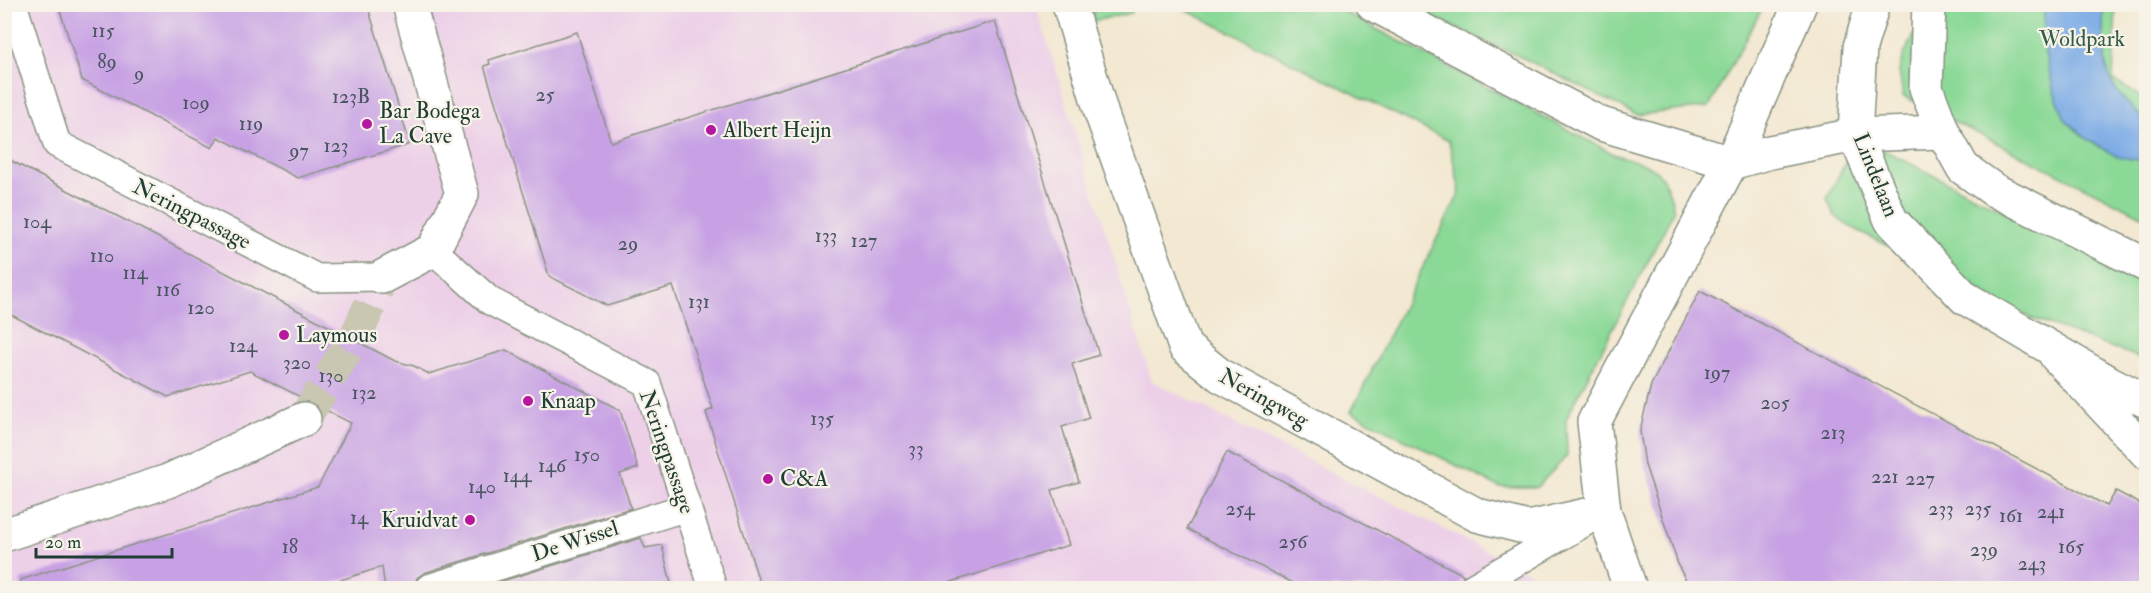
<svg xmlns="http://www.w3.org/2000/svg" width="2151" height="593" font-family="'IM FELL Double Pica',serif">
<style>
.built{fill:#edd0e8}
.green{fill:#8bd997;stroke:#558b66;stroke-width:1.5}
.water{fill:#7cabe6;stroke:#4e748d;stroke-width:1.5}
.building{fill:#c7a1e4}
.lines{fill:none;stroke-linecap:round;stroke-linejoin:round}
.minor-tunnel{stroke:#c9c6b2;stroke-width:33;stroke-dasharray:33 16;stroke-linecap:butt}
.pedestrian-casing{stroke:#899282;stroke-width:30}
.minor-casing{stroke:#899282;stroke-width:36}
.tertiary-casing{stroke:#899282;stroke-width:36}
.secondary-casing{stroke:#899282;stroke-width:36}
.pedestrian{stroke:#fff;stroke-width:27}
.minor{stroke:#fff;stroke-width:33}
.tertiary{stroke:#fff;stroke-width:33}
.secondary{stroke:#fff;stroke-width:33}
.poi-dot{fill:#b5179e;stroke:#f7f3e8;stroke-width:2}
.labels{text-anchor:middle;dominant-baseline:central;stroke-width:4.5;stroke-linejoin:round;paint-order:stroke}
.number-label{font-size:20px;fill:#495660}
.park-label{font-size:22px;fill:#355c48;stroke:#f7f3e8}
.poi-label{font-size:22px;fill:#1f3d34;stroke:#f7f3e8;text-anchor:start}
.street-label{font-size:22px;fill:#1f3d34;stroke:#f7f3e8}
</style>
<rect width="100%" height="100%" fill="#f7f3e8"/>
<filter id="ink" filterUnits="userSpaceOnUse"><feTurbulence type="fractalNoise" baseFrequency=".0167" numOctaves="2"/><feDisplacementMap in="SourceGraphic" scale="12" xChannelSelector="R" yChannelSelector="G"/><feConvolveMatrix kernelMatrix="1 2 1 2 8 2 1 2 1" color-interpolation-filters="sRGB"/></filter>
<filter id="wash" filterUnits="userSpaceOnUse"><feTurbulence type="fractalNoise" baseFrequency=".008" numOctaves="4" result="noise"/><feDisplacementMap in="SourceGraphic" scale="24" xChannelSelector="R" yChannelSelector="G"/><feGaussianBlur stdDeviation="1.35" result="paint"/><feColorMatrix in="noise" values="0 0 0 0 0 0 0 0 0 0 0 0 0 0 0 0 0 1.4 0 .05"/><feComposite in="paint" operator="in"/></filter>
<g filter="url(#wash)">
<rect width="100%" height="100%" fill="#f3e8d1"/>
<!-- built -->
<polygon class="built" points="463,4 468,7 480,4 1036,5 1152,381 1560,588 5,588 4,5"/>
<!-- green -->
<g class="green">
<polygon points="1093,5 1093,4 1135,5 1131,13 1093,21"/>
<path d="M 1176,5 L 1331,5 L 1614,154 C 1654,167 1665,167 1674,211 L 1566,419 L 1567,456 L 1537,487 L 1499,487 L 1351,412 L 1460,192 L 1449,141 Z"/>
<polygon points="1405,5 1764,5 1709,107 1637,115 1523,58"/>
<path d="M 1930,5 L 2116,5 L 2113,80 L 2146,100 L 2146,158 L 2066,120 C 2091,146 2110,156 2146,161 L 2146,218 L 1903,96 L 1899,71 L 1904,54 Z"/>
<polygon points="1858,137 2146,283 2146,360 2033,319 1847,225 1835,216 1827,199"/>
</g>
<!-- water -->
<path class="water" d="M 2044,5 L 2104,5 C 2102,30 2101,64 2114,87 C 2122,99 2136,112 2146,121 L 2146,161 L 2118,157 L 2090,141 L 2065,119 L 2054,91 L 2045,54 Z"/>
<g id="blocks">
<!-- building -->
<g class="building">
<polygon points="58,4 367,4 410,144 298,178 218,137 212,148 82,80"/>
<polygon points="995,21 1099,355 1072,364 1089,418 1062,427 1079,482 1052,490 1069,545 932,588 761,588 706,412 713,409 673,286 607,306 549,276 484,66 490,64 489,60 577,32 611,142"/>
<polygon points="4,157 395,361 414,366 429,374 506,350 620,410 638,468 620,474 631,508 424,573 417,578 414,588 385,588 382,567 315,588 22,588 20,580 318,487 351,423 250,371 168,397 4,311"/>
<polygon points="1700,291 2107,506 2116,491 2146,507 2146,588 1690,588 1679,567 1645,465 1640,431 1651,385"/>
<polygon points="1227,452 1464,575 1456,588 1303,588 1187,529"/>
<polygon points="641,538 645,548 662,545 672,588 480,588"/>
</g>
</g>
</g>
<g filter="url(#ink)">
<use href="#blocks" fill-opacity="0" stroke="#899282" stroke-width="1.5"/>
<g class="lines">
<!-- minor-tunnel -->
<polyline class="minor-tunnel" points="304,419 359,330 382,277"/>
<defs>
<g id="pedestrian">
<polyline points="13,4 57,144 317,278 382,277"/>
<polyline points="433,250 490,301 647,383 713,588"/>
<polyline points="429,588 687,507"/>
<polyline points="1472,588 1587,521"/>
</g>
<g id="minor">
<polyline points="1731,163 1770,152 1855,135 1943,132"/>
<polyline points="1731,163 1800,4"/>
<polyline points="382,277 433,250 462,194 409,4"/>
<polyline points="2056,356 2146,452"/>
<polyline points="4,535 168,481 304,419"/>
</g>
<g id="tertiary">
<polyline points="1069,4 1102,115 1185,347 1221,376 1477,515 1528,528 1604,511"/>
<polyline points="1373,4 1601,124 1731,163 1594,422 1604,511 1630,588"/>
</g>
<g id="secondary">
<polyline points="1873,4 1860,47 1855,135 1891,220 1965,298 2110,383 2146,401"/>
<polyline points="1929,4 1926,88 1943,132 1963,168 1994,190 2146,265"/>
</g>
</defs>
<!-- pedestrian casing -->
<use href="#pedestrian" class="pedestrian-casing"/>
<!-- minor casing -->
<use href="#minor" class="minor-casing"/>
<!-- tertiary casing -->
<use href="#tertiary" class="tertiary-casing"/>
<!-- secondary casing -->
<use href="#secondary" class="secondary-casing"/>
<!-- pedestrian -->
<use href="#pedestrian" class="pedestrian"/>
<!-- minor -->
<use href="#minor" class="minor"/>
<!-- tertiary -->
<use href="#tertiary" class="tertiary"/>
<!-- secondary -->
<use href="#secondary" class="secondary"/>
</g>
</g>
<!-- markers -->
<g class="poi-dot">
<circle cx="367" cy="124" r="6"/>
<circle cx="711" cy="130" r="6"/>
<circle cx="284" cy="335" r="6"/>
<circle cx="528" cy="401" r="6"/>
<circle cx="768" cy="479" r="6"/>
<circle cx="470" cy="520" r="6"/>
</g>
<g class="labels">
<!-- number labels -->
<g class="number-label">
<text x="103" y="30">115</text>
<text x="107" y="61">89</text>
<text x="139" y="73">9</text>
<text x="545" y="94">25</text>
<text x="351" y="96">123B</text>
<text x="196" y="102">109</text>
<text x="251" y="123">119</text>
<text x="336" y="145">123</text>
<text x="299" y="150">97</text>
<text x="37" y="221">104</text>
<text x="826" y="235">133</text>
<text x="864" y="240">127</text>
<text x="628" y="243">29</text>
<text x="102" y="255">110</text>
<text x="135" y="272">114</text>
<text x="168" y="289">116</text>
<text x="699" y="301">131</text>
<text x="201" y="307">120</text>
<text x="243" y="345">124</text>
<text x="297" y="362">320</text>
<text x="1717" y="372">197</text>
<text x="331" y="375">130</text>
<text x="364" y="392">132</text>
<text x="1775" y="402">205</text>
<text x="822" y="418">135</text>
<text x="1833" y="432">213</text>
<text x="916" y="448">33</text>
<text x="587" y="454">150</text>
<text x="552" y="465">146</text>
<text x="517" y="475">144</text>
<text x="1885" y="476">221</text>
<text x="1920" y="478">227</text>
<text x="482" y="486">140</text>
<text x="1240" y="508">254</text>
<text x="1941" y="508">233</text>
<text x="1978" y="508">235</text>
<text x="2051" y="511">241</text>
<text x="2011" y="515">161</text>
<text x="359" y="517">14</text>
<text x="1293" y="541">256</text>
<text x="290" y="546">18</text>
<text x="2071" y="546">165</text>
<text x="1984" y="549">239</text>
<text x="2032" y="563">243</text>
</g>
<!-- park labels -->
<g class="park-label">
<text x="2082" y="39">Woldpark</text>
</g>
<!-- poi labels -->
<g class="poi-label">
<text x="379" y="111">Bar Bodega<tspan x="379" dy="25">La Cave</tspan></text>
<text x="723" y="130">Albert Heijn</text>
<text x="296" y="335">Laymous</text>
<text x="540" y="401">Knaap</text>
<text x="780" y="479">C&amp;A</text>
<text x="458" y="520" text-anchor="end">Kruidvat</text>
</g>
<!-- street labels -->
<g class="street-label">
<text transform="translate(1876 175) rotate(68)">Lindelaan</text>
<text transform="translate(192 214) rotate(27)">Neringpassage</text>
<text transform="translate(1264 398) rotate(29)">Neringweg</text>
<text transform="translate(667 452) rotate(71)">Neringpassage</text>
<text transform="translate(575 541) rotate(-18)">De Wissel</text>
</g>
</g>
<!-- margin -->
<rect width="2151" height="593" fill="none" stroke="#f7f3e8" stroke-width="24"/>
<!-- scale -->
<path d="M36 548v9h136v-9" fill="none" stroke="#1f3d34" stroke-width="3"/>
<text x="45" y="548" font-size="18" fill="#1f3d34" stroke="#f7f3e8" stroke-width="4.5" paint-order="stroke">20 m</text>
</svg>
